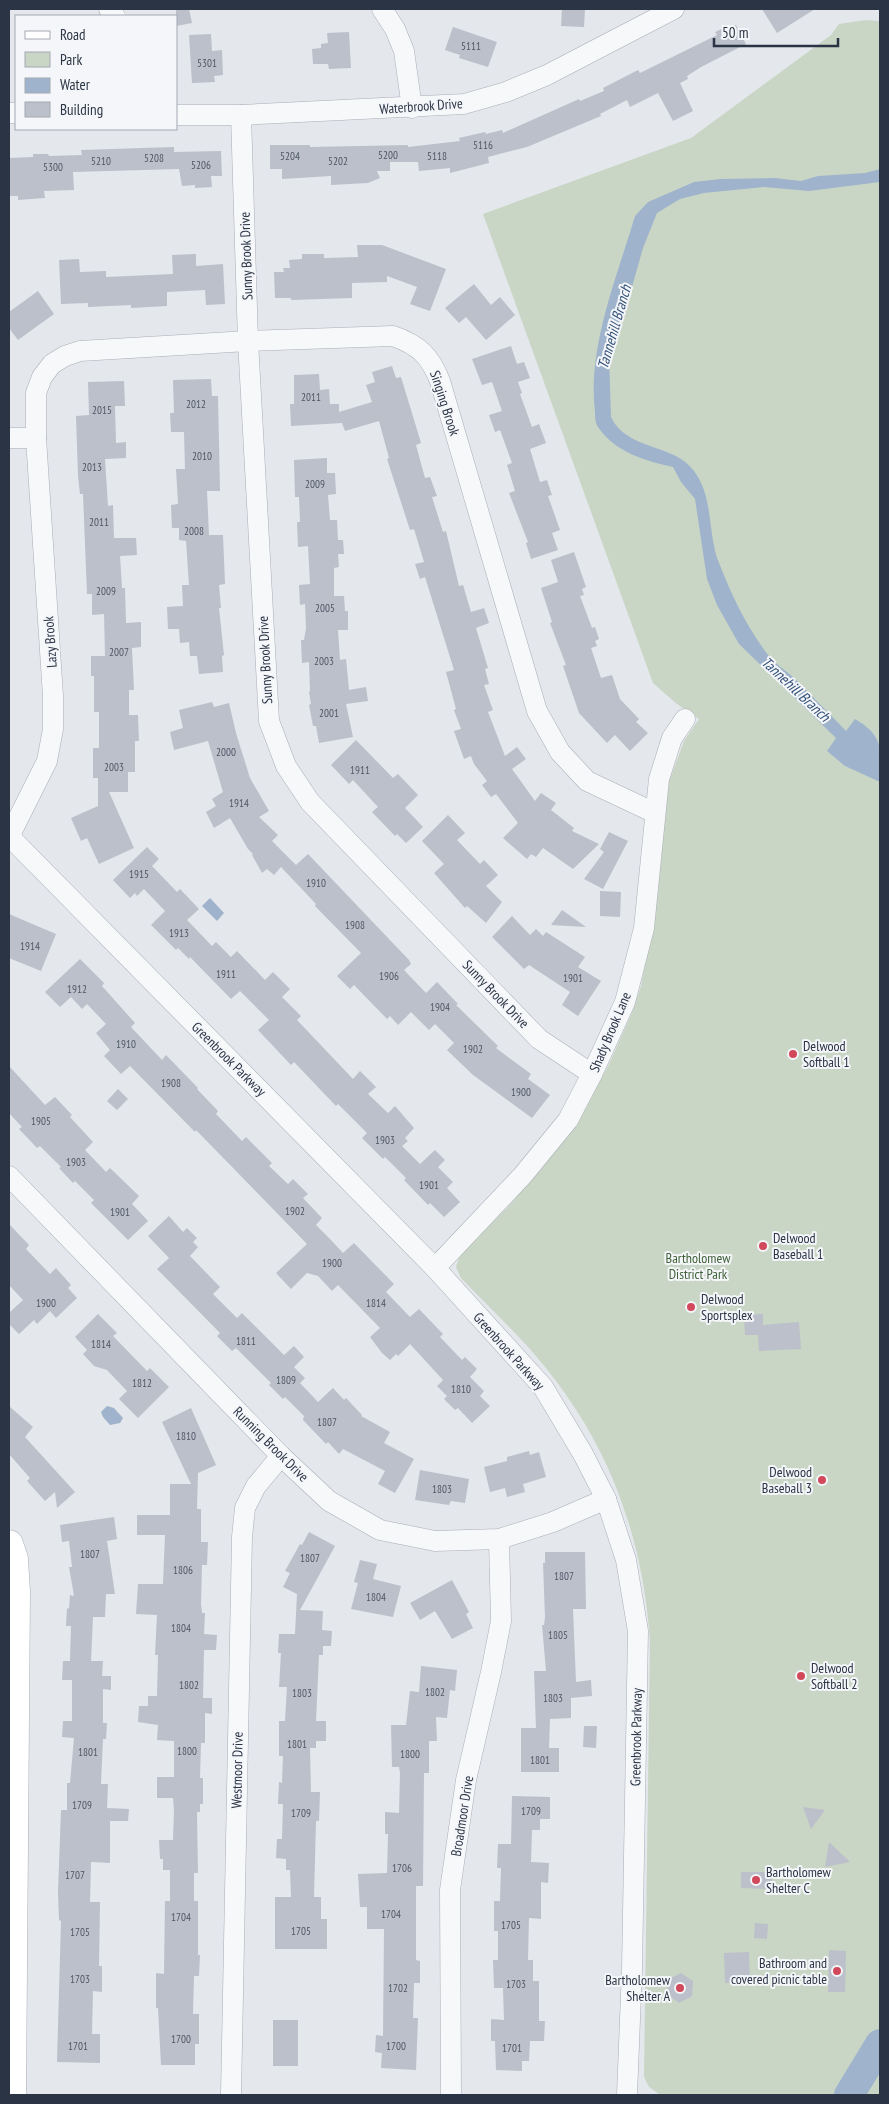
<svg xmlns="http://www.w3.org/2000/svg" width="889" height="2104" font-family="'PT Sans Narrow',sans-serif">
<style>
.green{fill:#c9d6c5}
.water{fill:#9fb4cc}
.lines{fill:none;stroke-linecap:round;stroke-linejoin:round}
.river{stroke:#9fb4cc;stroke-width:30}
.building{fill:#bbc0ca}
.street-casing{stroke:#a9aeb7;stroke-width:21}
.secondary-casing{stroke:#a9aeb7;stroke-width:29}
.street{stroke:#f7f8fa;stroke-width:20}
.secondary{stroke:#fff;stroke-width:28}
.poi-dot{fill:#d1495b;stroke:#f4f6f9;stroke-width:2}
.labels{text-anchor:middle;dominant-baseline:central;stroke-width:4;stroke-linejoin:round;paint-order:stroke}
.number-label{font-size:11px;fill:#4f5766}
.street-label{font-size:14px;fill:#2b3445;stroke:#f4f6f9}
.poi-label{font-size:14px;fill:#2b3445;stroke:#f4f6f9;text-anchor:start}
.park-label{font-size:14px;fill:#3f6138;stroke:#f4f6f9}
.water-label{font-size:15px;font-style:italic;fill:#34527a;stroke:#f4f6f9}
</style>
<rect width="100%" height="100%" fill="#e4e7ec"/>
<!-- green -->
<path class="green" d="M 866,20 L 880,21 L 880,2095 L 659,2094 L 649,2087 L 644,2077 L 650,1640 C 642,1528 604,1432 529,1348 C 507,1324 483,1301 461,1278 L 456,1267 L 460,1254 L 509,1206 L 533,1178 L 585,1108 L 609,1064 L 631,1015 L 641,986 L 658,893 L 666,790 L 684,741 L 699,719 L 677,704 L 653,683 L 483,214 L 691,138 L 831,35 L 839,24 Z"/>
<!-- water -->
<g class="water">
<path d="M 880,169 L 880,182 L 809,191 L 764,187 L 704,193 L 680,199 L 657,213 L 643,248 L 625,312 L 614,335 L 609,355 L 611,417 C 627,451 674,443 694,471 C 714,497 707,533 719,563 C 732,596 747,628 769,656 C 776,665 787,671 795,679 C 812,696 829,713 846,731 L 855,719 C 886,737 880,751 880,782 L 845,766 L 827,751 L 836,738 L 739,644 L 717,605 L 707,579 L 695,499 L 681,482 L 673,467 C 645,461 615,452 598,427 C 595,423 595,416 595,412 C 587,348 617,277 635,216 L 648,202 L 694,182 L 720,179 L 775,178 L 801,181 L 818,176 L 865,173 Z"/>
<polygon points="210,898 224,913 217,921 202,906"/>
<polygon points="107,1406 114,1408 123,1418 120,1423 110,1425 103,1417 101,1412"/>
</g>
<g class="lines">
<!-- river -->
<polyline class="river" points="849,2095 880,2044"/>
</g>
<!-- building -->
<g class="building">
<polygon points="176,9 189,9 192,23 176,26"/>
<polygon points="562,9 585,9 584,27 561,26"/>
<polygon points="762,9 815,9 777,33"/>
<polygon points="736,25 746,44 701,67 687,76 688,79 680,83 693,111 673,121 658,93 630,107 627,100 600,114 601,116 527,147 488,157 489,163 450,173 450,168 419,171 418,162 390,162 390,171 377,171 380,178 368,183 331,185 331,176 282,179 282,169 270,169 270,145 310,145 310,147 408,145 408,147 460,141 459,138 485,132 486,134 502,130 503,133 579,99 580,101 604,91 603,88 638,70 640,73 717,35 715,32 728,26 729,28"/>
<polygon points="453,27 497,42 488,67 459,58 460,55 445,50"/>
<polygon points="349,32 351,68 329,69 328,64 313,64 312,49 321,48 321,44 328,43 327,33"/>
<polygon points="211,34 212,51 222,50 223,75 214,76 215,82 192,83 189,35"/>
<polygon points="174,147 174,152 221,151 222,176 211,176 212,187 195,188 195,185 182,186 179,169 73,172 74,190 44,191 45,198 18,200 18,196 9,196 9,158 33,157 33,154 48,154 49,156 82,155 81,150"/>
<polygon points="357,245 382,245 446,269 430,311 410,304 417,287 387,276 387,282 352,283 352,298 291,300 291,298 275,298 274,272 284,272 283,268 290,268 289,260 302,259 302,254 324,254 324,258 358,257"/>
<polygon points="196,254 196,266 223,264 225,304 206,305 205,290 167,292 167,306 131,308 131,305 88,307 88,303 61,304 59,260 79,259 80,272 106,271 106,277 173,274 172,255"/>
<polygon points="474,284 491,305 500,297 515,315 486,340 466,317 459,323 445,308"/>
<polygon points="38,291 54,314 18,340 9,328 9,312"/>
<polygon points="511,346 517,364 524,362 530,378 518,382 522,393 520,394 532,427 539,424 546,443 530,449 540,482 547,480 552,495 548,496 560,530 552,533 558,550 531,559 526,543 528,542 509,493 515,491 507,465 512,463 500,430 495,432 489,415 502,411 492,382 482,385 472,359"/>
<polygon points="392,366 396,378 401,377 415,423 421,443 416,445 425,478 430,477 437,496 432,497 443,532 446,531 459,586 463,585 471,612 484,608 489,623 476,628 488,668 485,669 489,684 484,685 493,710 488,712 505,756 517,747 526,759 512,769 535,801 541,793 556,803 551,810 574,828 572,831 599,844 573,869 543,848 536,857 531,854 527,859 503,838 518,823 496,794 491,797 482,785 487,781 474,764 471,756 464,759 454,731 461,729 454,710 456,709 446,672 454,670 425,577 420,579 415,564 424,562 414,529 410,530 387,459 389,458 379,421 345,431 342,423 291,426 290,404 294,404 294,375 319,374 320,390 329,389 330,404 339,404 339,412 372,402 366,385 375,382 372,372"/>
<polygon points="211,379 212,396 218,396 220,491 207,491 209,535 223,535 225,584 219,585 221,608 219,608 224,655 222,656 223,672 199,674 197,656 190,656 189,642 180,643 179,629 168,629 167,607 183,606 182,585 189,585 186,541 179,540 179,528 172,528 171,505 178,504 176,469 185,469 184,432 171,432 170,413 174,413 173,380"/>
<polygon points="124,381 125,406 115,406 116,443 126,442 126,458 105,459 108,506 113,505 114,538 136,538 137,555 120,556 122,588 125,588 126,623 141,622 141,647 132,648 134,690 129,690 129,715 138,715 139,741 135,741 135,772 128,772 128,792 109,792 134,848 99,864 87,838 81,841 71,818 98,806 98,778 93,778 93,748 99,748 99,712 94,712 94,676 91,676 91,656 105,656 104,614 92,615 92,594 87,594 83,494 80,494 78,476 76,416 89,415 88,382"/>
<polygon points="327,458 327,473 335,473 336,494 328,495 330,520 337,520 338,540 343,540 344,554 338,554 339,567 334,568 334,596 344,596 345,611 348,611 348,630 338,630 340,660 346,659 349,690 366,687 368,701 346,704 353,737 319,743 316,726 313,726 309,705 311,704 309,692 310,691 309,662 302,663 301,640 304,640 306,628 305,604 300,605 299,585 310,584 308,546 298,547 297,522 300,522 299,497 295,497 294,460"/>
<polygon points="574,552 586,587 582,589 584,595 580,596 592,628 595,627 599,639 595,641 597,646 591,648 601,678 612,675 620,699 639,719 636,722 648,733 630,751 615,735 607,743 579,713 563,666 566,665 550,623 552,622 541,588 558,582 551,560"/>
<polygon points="212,702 214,707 229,703 236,733 250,778 269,811 259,817 278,835 272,841 296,865 308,854 409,960 411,964 404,970 426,993 437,982 458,1004 456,1005 498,1046 496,1048 531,1074 528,1079 550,1095 532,1118 473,1075 447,1050 454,1043 435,1024 429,1030 411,1012 398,1025 390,1016 387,1019 354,985 350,989 337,976 361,953 315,906 316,904 281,867 274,875 267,869 262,873 252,855 253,854 248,849 230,818 214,828 206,812 216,806 212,799 223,792 208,741 174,750 170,732 183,728 179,710"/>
<polygon points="356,740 393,778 398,774 418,795 405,808 423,827 406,843 397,834 395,836 372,812 378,807 353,780 349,784 331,765"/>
<polygon points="448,815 465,833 457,840 480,864 484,860 498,875 486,886 502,902 486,923 467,906 465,908 434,873 444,864 422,841"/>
<polygon points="609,832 628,841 603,889 584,879 604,852 600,849"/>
<polygon points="147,847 159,859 152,866 177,892 180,889 199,909 187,920 212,946 216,942 231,957 237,951 265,980 273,972 290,989 282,997 301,1016 297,1020 353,1079 360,1071 376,1087 368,1094 388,1113 395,1106 414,1128 405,1138 408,1141 402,1146 420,1164 435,1150 445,1160 438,1167 453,1182 447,1188 460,1202 444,1217 430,1203 428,1205 404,1180 406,1178 385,1157 383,1159 362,1138 367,1133 338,1104 336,1106 294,1062 291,1065 258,1030 269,1020 240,991 231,999 190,957 189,959 178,948 176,950 151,925 165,911 144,889 137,896 135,893 130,898 113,880"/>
<polygon points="600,891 621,892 620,917 600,916"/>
<polygon points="562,910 586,927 551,925"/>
<polygon points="9,914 56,934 41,971 9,958"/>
<polygon points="512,916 530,935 536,929 543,936 546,932 585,957 578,967 601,981 578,1016 562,1005 570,992 529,965 524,969 492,937"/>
<polygon points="80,959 104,983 102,986 135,1023 131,1027 162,1060 166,1055 198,1088 197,1089 218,1111 216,1114 242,1141 246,1137 272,1163 269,1166 288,1184 293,1179 308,1194 303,1198 322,1218 316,1225 331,1240 343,1253 354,1243 394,1284 386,1292 410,1317 419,1309 443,1334 440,1337 462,1360 465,1357 477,1369 470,1377 484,1391 480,1396 490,1406 472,1423 458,1408 455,1410 444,1399 447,1396 437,1386 443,1380 410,1344 398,1356 396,1354 390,1360 382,1353 370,1337 380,1328 338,1285 332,1291 318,1276 307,1273 291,1289 276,1273 307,1244 196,1130 195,1132 130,1066 121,1074 104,1056 110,1050 96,1033 106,1024 87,1004 82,1009 71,997 60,1007 45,992"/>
<polygon points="9,1066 45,1105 55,1097 72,1115 70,1117 93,1142 85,1150 106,1172 110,1168 139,1196 132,1204 148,1221 128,1240 91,1203 94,1200 75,1181 73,1183 59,1168 61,1167 40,1146 37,1148 19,1129 22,1127 9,1113"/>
<polygon points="118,1089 128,1099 117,1110 107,1101"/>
<polygon points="169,1216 183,1232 187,1228 197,1238 193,1242 198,1247 190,1256 220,1287 213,1294 237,1318 242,1313 284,1355 294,1346 304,1357 294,1367 305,1378 300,1383 318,1402 333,1388 344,1400 346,1398 362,1415 361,1416 390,1432 384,1443 414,1459 395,1493 378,1484 385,1471 343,1449 339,1454 328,1442 326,1444 303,1420 304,1416 285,1397 283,1399 269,1385 271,1383 236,1348 232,1351 217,1336 220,1333 157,1269 169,1258 148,1236"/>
<polygon points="9,1224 29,1245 26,1249 50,1274 56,1268 71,1285 68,1288 77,1298 56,1318 50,1311 37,1324 34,1320 19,1334 9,1324 9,1313 23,1300 9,1285"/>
<polygon points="98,1314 117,1333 113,1336 147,1371 150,1368 169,1387 138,1418 119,1399 127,1391 107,1370 94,1366 83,1354 87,1350 75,1337"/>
<polygon points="763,1314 763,1325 799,1322 801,1349 759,1351 758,1335 745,1335 744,1315"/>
<polygon points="9,1406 33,1427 25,1437 75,1492 57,1508 55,1492 45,1501 27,1481 30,1478 9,1454"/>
<polygon points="191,1408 216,1465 198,1473 197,1509 201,1509 201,1542 208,1542 207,1565 202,1565 201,1604 202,1613 205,1613 204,1634 217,1635 216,1650 204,1650 203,1698 212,1698 212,1714 205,1713 205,1743 201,1743 200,1778 203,1778 203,1804 200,1804 200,1812 197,1812 198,1873 194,1873 194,1901 198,1901 198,1955 200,1955 199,1976 194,1976 193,2014 199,2014 199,2044 195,2044 195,2065 161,2065 158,2008 156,2008 156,1973 164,1974 165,1901 170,1901 170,1870 163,1870 163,1859 160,1859 159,1840 173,1840 174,1810 173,1798 157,1798 157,1777 174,1777 174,1741 157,1740 158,1725 138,1722 139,1706 148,1706 148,1696 157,1696 158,1655 155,1655 157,1615 136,1614 138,1584 163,1584 165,1535 137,1535 137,1515 170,1515 170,1484 191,1484 162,1422"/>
<polygon points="529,1451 530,1455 539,1452 546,1477 523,1484 525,1492 507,1497 505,1488 490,1492 484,1467 507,1461 507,1457"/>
<polygon points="420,1470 469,1479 465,1503 451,1501 449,1505 415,1500"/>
<polygon points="114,1517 117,1539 107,1541 115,1594 106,1594 105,1617 93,1617 91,1661 103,1661 102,1676 111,1676 111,1690 103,1689 103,1723 107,1723 106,1739 103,1739 101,1784 108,1784 107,1808 129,1809 128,1821 110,1821 110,1863 91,1862 90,1902 100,1902 99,1966 102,1966 102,1992 93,1991 92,2034 100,2034 100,2063 57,2062 61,1921 59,1920 58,1892 61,1810 67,1810 67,1783 70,1783 74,1738 62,1737 63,1721 72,1721 72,1680 62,1680 63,1661 70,1661 71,1626 66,1626 67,1608 69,1609 70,1595 74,1596 69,1567 72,1567 69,1541 62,1542 60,1525"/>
<polygon points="309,1532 335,1546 300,1610 323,1611 322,1630 332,1631 331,1646 323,1646 323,1655 319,1655 316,1721 326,1721 326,1741 316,1741 316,1748 310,1748 311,1792 320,1792 319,1821 316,1821 314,1897 321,1897 321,1919 327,1919 327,1949 275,1949 275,1897 291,1897 290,1870 286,1870 286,1859 276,1858 277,1839 282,1839 283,1804 278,1804 279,1782 282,1783 283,1756 279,1756 279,1721 285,1721 287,1687 279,1687 281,1653 278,1653 279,1634 295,1634 297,1594 283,1587 290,1573 285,1571 300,1544 302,1545"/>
<polygon points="545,1552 585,1552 586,1609 573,1609 576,1682 591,1680 592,1696 571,1698 571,1718 550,1719 549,1748 559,1748 559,1772 521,1772 521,1728 536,1728 534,1671 546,1671 542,1625 544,1625 545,1617 543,1563 545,1563"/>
<polygon points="360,1560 377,1564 373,1579 401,1586 393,1617 351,1609 358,1583 354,1582"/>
<polygon points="452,1580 469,1612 466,1614 473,1628 452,1639 435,1611 420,1620 410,1603"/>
<polygon points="421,1666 457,1670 455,1691 450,1690 447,1718 436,1717 437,1741 429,1741 429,1773 424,1773 423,1886 416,1886 416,1960 420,1961 420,1983 414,1983 413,2018 418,2018 416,2070 381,2068 382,2053 375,2052 376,2035 383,2036 384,1929 367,1929 367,1907 360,1907 358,1874 387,1873 388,1834 385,1834 385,1812 399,1813 400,1773 399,1767 392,1767 391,1725 406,1725 410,1691 419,1692"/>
<polygon points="584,1726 597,1726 596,1748 583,1747"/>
<polygon points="512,1796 550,1797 550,1819 540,1819 540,1830 532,1830 531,1862 549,1863 548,1883 541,1882 541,1919 529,1918 528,1960 533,1960 533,1981 539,1981 539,2021 545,2021 544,2041 530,2041 529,2061 522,2061 522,2071 496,2070 495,2041 491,2041 491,2019 504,2020 503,1988 494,1988 493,1960 498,1960 498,1931 494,1931 494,1901 500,1901 501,1868 497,1868 498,1844 511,1844"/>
<polygon points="803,1807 825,1810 811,1829"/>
<polygon points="829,1842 850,1862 825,1867"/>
<polygon points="741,1872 772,1872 772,1889 741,1888"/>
<polygon points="755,1923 768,1924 767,1939 754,1938"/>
<polygon points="829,1950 846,1951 845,1992 828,1992"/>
<polygon points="749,1952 750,1982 725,1983 724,1953"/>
<polygon points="681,1973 693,1981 692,1996 679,2003 667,1994 667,1980"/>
<rect x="273" y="2020" width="25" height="46"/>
</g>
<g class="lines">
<defs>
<g id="street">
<polyline points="109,9 115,16"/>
<polyline points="382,9 395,29 404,51 412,108"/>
<polyline points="9,113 16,113"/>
<polyline points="176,115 241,115 464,104 506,92 547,75 674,9"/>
<polyline points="241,115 248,341 269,721 286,766 310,802 539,1039 592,1074"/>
<polyline points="9,438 36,438"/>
<polyline points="9,836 435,1268 543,1387 583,1454 606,1499 626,1560 638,1631 632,1969 627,2095"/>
<path d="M 9,837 L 47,761 L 53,729 L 53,696 L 36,438 L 36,393 L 42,377 L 52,364 L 65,356 L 80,351 L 248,341 L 393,336 C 419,345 430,356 440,381 L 537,711 L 560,752 L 587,781 L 655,813"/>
<polyline points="9,1176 281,1456 329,1501 380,1530 435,1541 499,1539 553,1522 606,1499"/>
<polyline points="435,1268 523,1175 568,1120 592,1074 625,1002 644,928 659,779 672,738 685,719"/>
<polyline points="231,2095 242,1537 245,1508 256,1486 281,1456"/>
<polyline points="451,2095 450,1890 466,1780 491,1672 501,1621 499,1539"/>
</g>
<polyline id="secondary" points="9,1544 14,1559 16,1592 12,2095"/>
</defs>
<!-- street casing -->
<use href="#street" class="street-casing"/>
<!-- secondary casing -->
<use href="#secondary" class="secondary-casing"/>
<!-- street -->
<use href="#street" class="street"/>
<!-- secondary -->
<use href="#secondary" class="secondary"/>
</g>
<!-- markers -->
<g class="poi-dot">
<circle cx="793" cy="1054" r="5"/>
<circle cx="763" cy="1246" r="5"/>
<circle cx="691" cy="1307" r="5"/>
<circle cx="822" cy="1480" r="5"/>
<circle cx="801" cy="1676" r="5"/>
<circle cx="756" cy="1880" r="5"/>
<circle cx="837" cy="1971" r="5"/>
<circle cx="680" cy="1988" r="5"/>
</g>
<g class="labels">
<!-- number labels -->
<g class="number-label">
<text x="471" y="46">5111</text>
<text x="207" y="63">5301</text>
<text x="483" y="145">5116</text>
<text x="388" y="155">5200</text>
<text x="290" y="156">5204</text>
<text x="437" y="156">5118</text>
<text x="154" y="158">5208</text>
<text x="101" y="161">5210</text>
<text x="338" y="161">5202</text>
<text x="201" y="165">5206</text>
<text x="53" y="167">5300</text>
<text x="311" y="397">2011</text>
<text x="196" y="404">2012</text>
<text x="102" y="410">2015</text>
<text x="202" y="456">2010</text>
<text x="92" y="467">2013</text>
<text x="315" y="484">2009</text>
<text x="99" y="522">2011</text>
<text x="194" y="531">2008</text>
<text x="106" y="591">2009</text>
<text x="325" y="608">2005</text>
<text x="119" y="652">2007</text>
<text x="324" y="661">2003</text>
<text x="329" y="713">2001</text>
<text x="226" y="752">2000</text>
<text x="114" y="767">2003</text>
<text x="360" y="770">1911</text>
<text x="239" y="803">1914</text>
<text x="139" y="874">1915</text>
<text x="316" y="883">1910</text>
<text x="355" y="925">1908</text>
<text x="179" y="933">1913</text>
<text x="30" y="946">1914</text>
<text x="226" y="974">1911</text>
<text x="389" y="976">1906</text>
<text x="573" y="978">1901</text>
<text x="77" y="989">1912</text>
<text x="440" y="1007">1904</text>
<text x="126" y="1044">1910</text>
<text x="473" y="1049">1902</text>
<text x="171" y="1083">1908</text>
<text x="521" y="1092">1900</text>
<text x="41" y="1121">1905</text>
<text x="385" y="1140">1903</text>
<text x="76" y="1162">1903</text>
<text x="429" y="1185">1901</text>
<text x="295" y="1211">1902</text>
<text x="120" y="1212">1901</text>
<text x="332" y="1263">1900</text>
<text x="46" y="1303">1900</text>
<text x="376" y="1303">1814</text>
<text x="246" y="1341">1811</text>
<text x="101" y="1344">1814</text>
<text x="286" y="1380">1809</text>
<text x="142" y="1383">1812</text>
<text x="461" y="1389">1810</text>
<text x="327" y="1422">1807</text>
<text x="186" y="1436">1810</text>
<text x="442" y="1489">1803</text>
<text x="90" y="1554">1807</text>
<text x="310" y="1558">1807</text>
<text x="183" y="1570">1806</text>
<text x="564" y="1576">1807</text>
<text x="376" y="1597">1804</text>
<text x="181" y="1628">1804</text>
<text x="558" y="1635">1805</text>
<text x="189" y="1685">1802</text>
<text x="435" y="1692">1802</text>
<text x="302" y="1693">1803</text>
<text x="553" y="1698">1803</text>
<text x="297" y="1744">1801</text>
<text x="187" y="1751">1800</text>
<text x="88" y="1752">1801</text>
<text x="410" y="1754">1800</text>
<text x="540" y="1760">1801</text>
<text x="82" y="1805">1709</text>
<text x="531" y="1811">1709</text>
<text x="301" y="1813">1709</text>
<text x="402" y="1868">1706</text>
<text x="75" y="1875">1707</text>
<text x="391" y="1914">1704</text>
<text x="181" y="1917">1704</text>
<text x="511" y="1925">1705</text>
<text x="301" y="1931">1705</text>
<text x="80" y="1932">1705</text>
<text x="80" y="1979">1703</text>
<text x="516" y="1984">1703</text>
<text x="398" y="1988">1702</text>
<text x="181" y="2039">1700</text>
<text x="78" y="2046">1701</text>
<text x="396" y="2046">1700</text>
<text x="512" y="2048">1701</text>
</g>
<!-- street labels -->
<g class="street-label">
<text transform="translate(421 106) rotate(-4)">Waterbrook Drive</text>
<text transform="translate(246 256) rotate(-92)">Sunny Brook Drive</text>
<text transform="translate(445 403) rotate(72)">Singing Brook</text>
<text transform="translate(50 642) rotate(-94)">Lazy Brook</text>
<text transform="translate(265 660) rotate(-93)">Sunny Brook Drive</text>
<text transform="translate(496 994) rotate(46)">Sunny Brook Drive</text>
<text transform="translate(610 1032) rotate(-67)">Shady Brook Lane</text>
<text transform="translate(229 1059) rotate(45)">Greenbrook Parkway</text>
<text transform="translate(509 1351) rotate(48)">Greenbrook Parkway</text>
<text transform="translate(271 1444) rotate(45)">Running Brook Drive</text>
<text transform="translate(636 1737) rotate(-89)">Greenbrook Parkway</text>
<text transform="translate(237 1770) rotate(-89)">Westmoor Drive</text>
<text transform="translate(462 1816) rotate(-81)">Broadmoor Drive</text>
</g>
<!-- poi labels -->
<g class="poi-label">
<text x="803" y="1046">Delwood<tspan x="803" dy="16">Softball 1</tspan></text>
<text x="773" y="1238">Delwood<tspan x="773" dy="16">Baseball 1</tspan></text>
<text x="701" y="1299">Delwood<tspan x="701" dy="16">Sportsplex</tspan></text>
<text x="812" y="1472" text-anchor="end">Delwood<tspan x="812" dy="16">Baseball 3</tspan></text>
<text x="811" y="1668">Delwood<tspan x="811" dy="16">Softball 2</tspan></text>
<text x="766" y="1872">Bartholomew<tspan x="766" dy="16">Shelter C</tspan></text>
<text x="827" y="1963" text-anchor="end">Bathroom and<tspan x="827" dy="16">covered picnic table</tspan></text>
<text x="670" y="1980" text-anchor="end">Bartholomew<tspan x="670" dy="16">Shelter A</tspan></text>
</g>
<!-- park labels -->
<g class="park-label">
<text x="698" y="1258">Bartholomew<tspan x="698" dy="16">District Park</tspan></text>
</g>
<!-- water labels -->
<g class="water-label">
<text transform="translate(614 327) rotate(-74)">Tannehill Branch</text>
<text transform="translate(796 689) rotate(43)">Tannehill Branch</text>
</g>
</g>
<!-- border -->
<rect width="889" height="2104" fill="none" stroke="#2b3445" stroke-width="20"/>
<!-- legend -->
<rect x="15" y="15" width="162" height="115" fill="#f4f6f9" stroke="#a4a8b1"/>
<rect x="25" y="31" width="25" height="8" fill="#ffffff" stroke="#a4a8b1"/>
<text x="60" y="40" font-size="15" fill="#2b3445">Road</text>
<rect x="25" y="52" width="25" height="15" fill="#c9d6c5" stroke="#a4a8b1"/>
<text x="60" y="65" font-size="15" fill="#2b3445">Park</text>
<rect x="25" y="78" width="25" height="15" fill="#9fb4cc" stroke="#a4a8b1"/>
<text x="60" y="90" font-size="15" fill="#2b3445">Water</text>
<rect x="25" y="102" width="25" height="15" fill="#bbc0ca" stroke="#a4a8b1"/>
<text x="60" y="115" font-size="15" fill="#2b3445">Building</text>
<!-- scale -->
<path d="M714 38v8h124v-8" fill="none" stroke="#2b3445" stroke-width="2.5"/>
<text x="722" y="38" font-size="15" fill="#2b3445" stroke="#f4f6f9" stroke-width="4" paint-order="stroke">50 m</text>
</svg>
